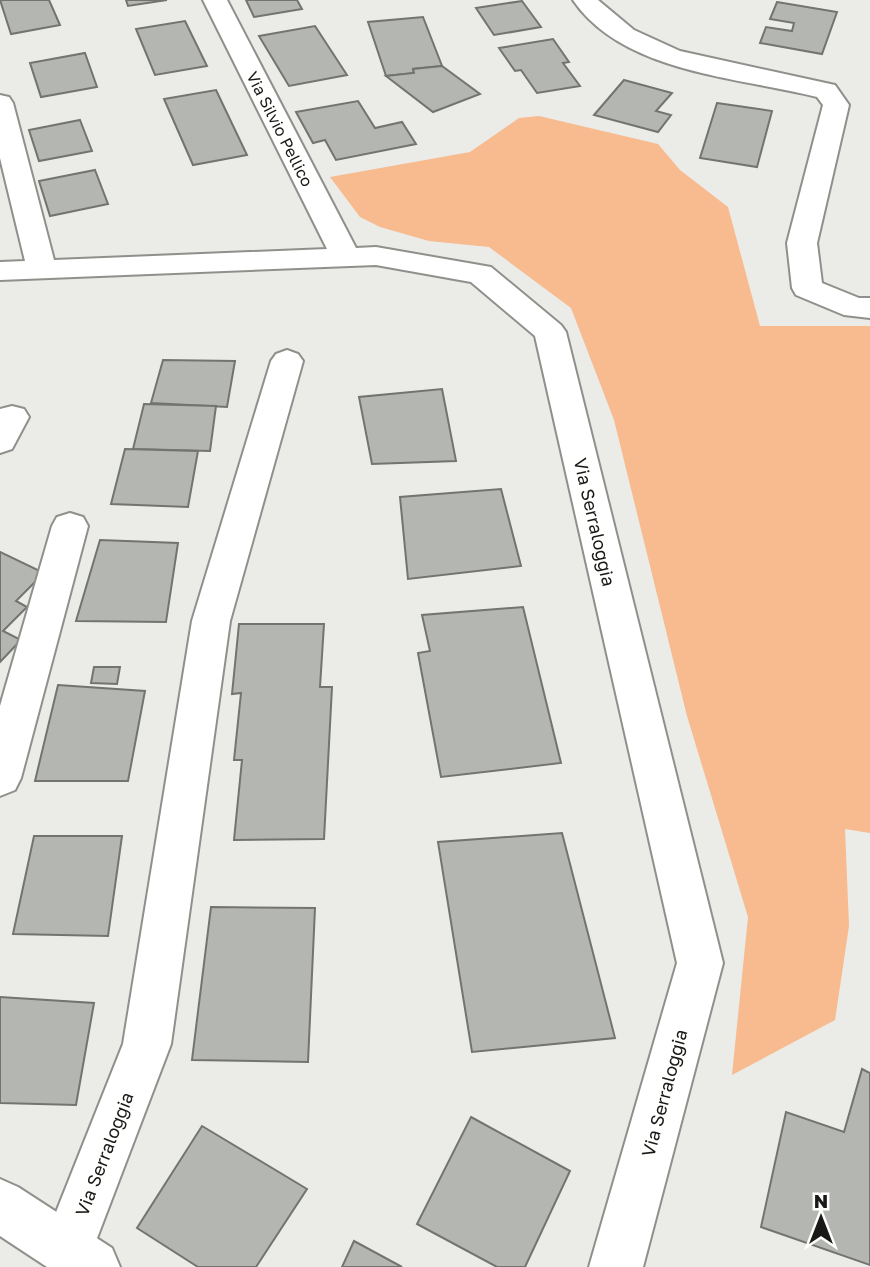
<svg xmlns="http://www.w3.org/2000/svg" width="870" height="1267" font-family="'Golos Text',sans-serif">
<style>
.green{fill:#f7bb8f}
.building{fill:#b4b6b2;stroke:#737471;stroke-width:2}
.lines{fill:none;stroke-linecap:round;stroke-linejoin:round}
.minor-casing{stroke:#8f8f8b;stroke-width:4}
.major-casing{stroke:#8f8f8b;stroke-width:4}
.minor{fill:#fff;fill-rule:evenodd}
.major{fill:#fff;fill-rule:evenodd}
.labels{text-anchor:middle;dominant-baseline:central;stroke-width:6;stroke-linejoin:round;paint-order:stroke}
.far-street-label{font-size:16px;fill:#191918;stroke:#fffffe}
.street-label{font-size:18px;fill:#191918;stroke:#fffffe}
</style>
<rect width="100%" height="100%" fill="#ebebe7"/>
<!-- green -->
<polygon class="green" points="539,116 658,144 680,170 728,207 760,326 870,326 870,833 845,829 849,926 835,1020 732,1075 748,917 687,716 614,420 571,308 489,247 429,241 380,227 360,217 330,177 470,152 519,118"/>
<!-- building -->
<g class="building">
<polygon points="0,0 49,0 60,25 11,34"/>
<polygon points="126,0 167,0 128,6"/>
<polygon points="246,0 297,0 302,9 254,17"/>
<polygon points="522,1 541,27 494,35 476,8"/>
<polygon points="777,2 837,12 822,54 760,43 766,27 792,31 794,23 770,19"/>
<polygon points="423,17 442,66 413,69 414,73 386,76 368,22"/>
<polygon points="185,21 207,66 155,75 136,29"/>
<polygon points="315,26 347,75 289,86 259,36"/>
<polygon points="553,39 569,62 563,63 580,86 537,93 521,70 515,71 499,48"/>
<polygon points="85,53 97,87 41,97 30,63"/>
<polygon points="442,66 480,94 433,112 386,76 414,73 413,69"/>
<polygon points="624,80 672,93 656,111 671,115 658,132 594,115"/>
<polygon points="216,90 247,155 193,165 164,99"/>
<polygon points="358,101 375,128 402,122 416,144 336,160 325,140 313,143 296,112"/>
<polygon points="717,103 772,111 757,167 700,158"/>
<polygon points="80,120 92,151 39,161 29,130"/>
<polygon points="95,170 108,204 50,216 39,181"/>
<polygon points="163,360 235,361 227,407 151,403"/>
<polygon points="442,389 456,461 372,464 359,397"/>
<polygon points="144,404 216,406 210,451 133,449"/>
<polygon points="125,449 198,451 188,507 111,504"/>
<polygon points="501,489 521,566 408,579 400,497"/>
<polygon points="100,540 178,543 166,622 76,621"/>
<polygon points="0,552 44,573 16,601 27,607 3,631 21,640 0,662"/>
<polygon points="523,607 561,763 441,777 418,653 430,651 422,615"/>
<polygon points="239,624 324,624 320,687 332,687 324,839 234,840 242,760 234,760 241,693 232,694"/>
<polygon points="94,667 120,667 117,684 91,683"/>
<polygon points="58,685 145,691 128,781 35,781"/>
<polygon points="562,833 615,1038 472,1052 438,842"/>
<polygon points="34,836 122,836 108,936 13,934"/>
<polygon points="211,907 315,908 308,1062 192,1060"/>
<polygon points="0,997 94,1003 76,1105 0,1103"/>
<polygon points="862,1069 870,1073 870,1265 761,1227 786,1112 844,1132"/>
<polygon points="471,1117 570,1171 525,1267 497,1267 417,1224"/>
<polygon points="202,1126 307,1189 256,1267 198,1267 137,1228"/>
<polygon points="354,1241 402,1267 342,1267"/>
</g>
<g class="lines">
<defs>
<g id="minor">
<polygon points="203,0 227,0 356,248 376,247 491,267 561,325 566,332 723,963 643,1267 589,1267 677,963 535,336 471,282 376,265 0,280 0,262 25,261 0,158 0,95 9,97 13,103 54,260 327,249"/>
<path d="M 573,0 L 598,0 L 634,30 L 680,51 L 835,85 L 849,105 L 817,243 L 822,283 L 859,298 L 870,298 L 870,318 L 844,315 L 796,295 L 792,288 L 787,243 L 823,105 L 817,97 C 738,77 623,73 573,0 Z"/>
<polygon points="287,350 298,354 303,361 230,621 171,1044 86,1267 48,1267 41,1250 123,1044 192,621 271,361 276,354"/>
<polygon points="12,406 24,409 29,417 12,449 0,453 0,409"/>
<polygon points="70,513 83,517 88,526 21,778 15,790 0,796 0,706 52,526 57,517"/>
</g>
<polygon id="major" points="0,1179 18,1187 112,1248 120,1267 47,1267 0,1236"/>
</defs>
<!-- minor casing -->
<use href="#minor" class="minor-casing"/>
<!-- major casing -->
<use href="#major" class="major-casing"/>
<!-- minor -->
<use href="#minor" class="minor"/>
<!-- major -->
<use href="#major" class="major"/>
</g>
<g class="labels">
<!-- far-street labels -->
<g class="far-street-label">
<text transform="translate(280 129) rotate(63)">Via Silvio Pellico</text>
</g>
<!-- street labels -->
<g class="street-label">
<text transform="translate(595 522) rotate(77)">Via Serraloggia</text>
<text transform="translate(664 1093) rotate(-75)">Via Serraloggia</text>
<text transform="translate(104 1154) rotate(-69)">Via Serraloggia</text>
</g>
</g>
<!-- north arrow -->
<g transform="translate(821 1218)" stroke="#fffffe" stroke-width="5" paint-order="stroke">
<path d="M0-5L12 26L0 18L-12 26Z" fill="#191918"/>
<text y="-10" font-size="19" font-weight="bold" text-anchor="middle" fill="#191918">N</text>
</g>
</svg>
